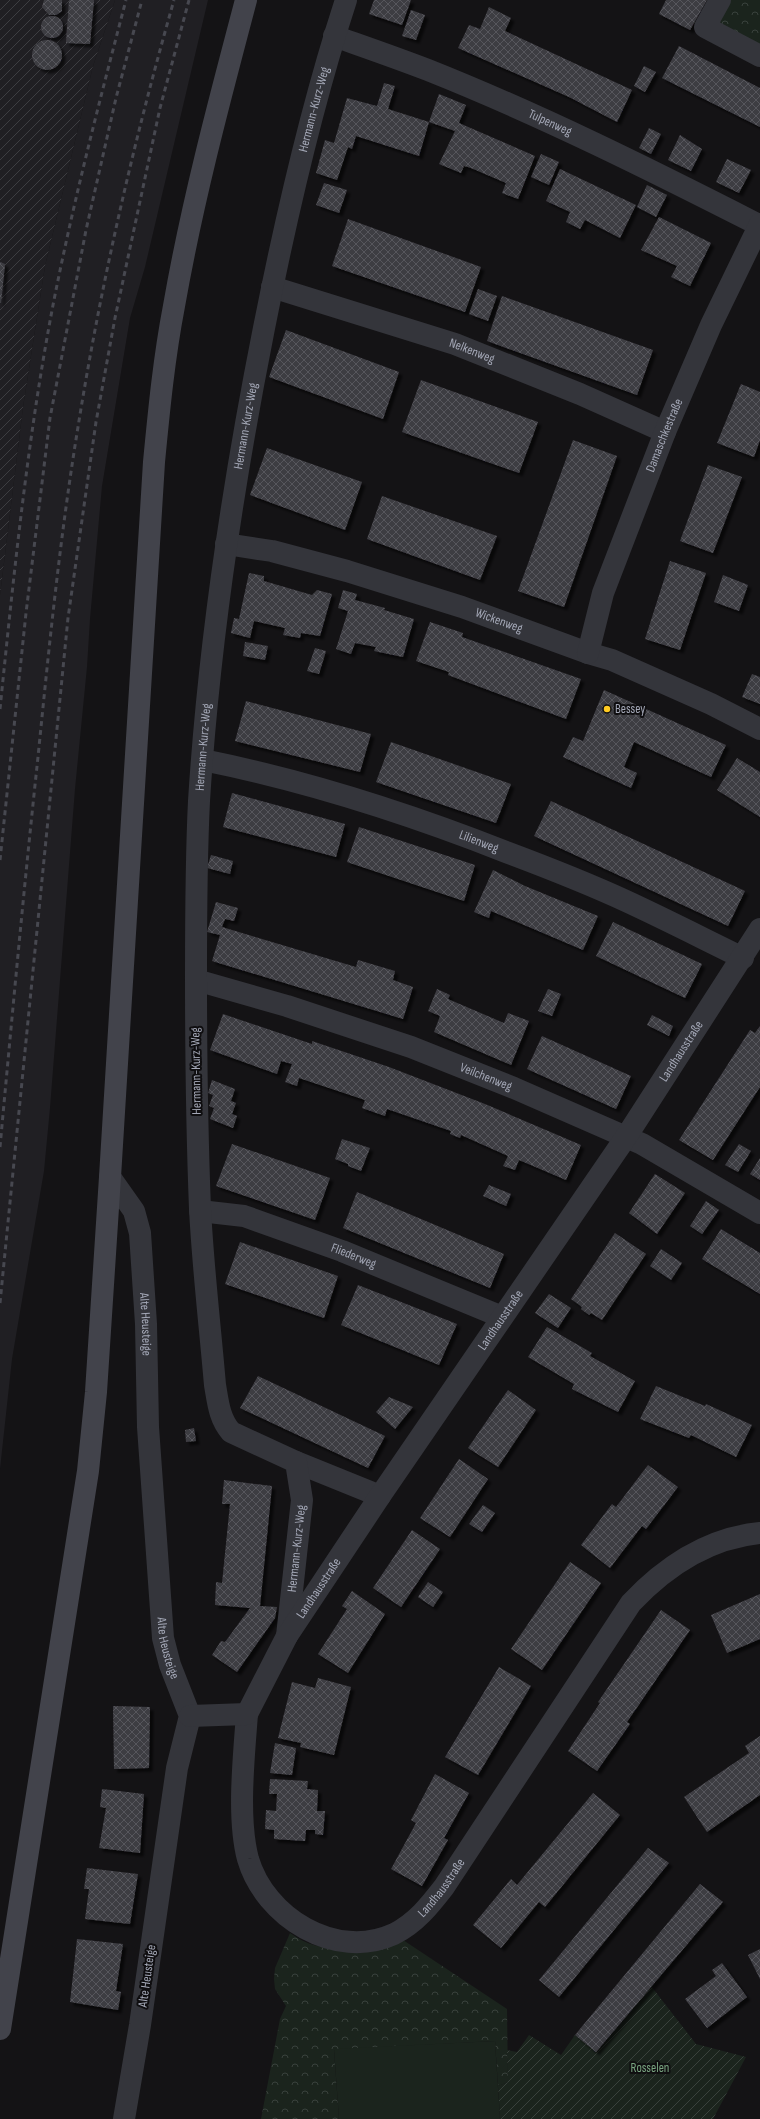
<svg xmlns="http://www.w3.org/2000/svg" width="760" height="2119" font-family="'Sofia Sans Condensed',sans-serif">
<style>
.built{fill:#201f23}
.industrial{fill:url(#industrial-furrows)}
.forest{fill:url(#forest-crowns)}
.garden{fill:url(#garden-furrows)}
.pitch{fill:#1b241d}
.building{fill:url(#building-cross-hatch);filter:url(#shadow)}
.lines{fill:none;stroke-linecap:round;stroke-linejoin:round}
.street{stroke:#34353b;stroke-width:22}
.secondary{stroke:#42434b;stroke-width:22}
.rail{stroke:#474850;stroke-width:3;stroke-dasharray:5 4;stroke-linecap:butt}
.poi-dot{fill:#ffcb22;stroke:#0f0e10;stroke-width:1.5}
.labels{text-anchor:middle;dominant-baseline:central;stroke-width:4;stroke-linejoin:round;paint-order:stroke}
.street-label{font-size:13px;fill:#a4a8b7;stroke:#0f0e10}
.poi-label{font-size:13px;fill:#a4a8b7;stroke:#0f0e10;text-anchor:start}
.park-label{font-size:13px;fill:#79a480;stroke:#0f0e10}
</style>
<defs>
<pattern id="industrial-furrows" width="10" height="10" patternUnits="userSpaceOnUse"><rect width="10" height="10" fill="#201f23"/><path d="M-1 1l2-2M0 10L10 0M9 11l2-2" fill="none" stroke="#3d3d41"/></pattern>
<pattern id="forest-crowns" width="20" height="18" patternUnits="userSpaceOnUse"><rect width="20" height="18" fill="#1b241d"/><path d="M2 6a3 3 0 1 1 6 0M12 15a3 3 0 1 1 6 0" fill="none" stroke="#39413c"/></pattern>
<pattern id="garden-furrows" width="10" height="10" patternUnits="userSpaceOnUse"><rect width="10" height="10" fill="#1b241d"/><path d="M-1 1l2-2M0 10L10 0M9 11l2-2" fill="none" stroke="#39413c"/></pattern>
<pattern id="building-cross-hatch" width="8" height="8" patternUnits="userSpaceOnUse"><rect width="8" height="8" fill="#3e3d43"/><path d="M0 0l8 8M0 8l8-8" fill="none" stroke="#57565c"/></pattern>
<filter id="shadow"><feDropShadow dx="3.5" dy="3.5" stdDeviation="1" flood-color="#0009"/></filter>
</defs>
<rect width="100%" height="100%" fill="#141315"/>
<!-- built -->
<polygon class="built" points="115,0 208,0 145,267 130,318 102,486 90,619 87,667 75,789 50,1108 44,1171 12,1359 0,1469 0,595 23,407 45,266 93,66"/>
<!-- industrial -->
<polygon class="industrial" points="0,0 115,0 93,66 45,266 23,407 0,595"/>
<!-- forest -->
<g class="forest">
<polygon points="727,0 760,0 760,46 721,24 719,21"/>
<path d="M 290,1933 C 325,1959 364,1946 403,1940 L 507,2009 L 508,2082 L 498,2086 L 495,2041 L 334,2050 L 339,2119 L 261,2119 L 280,2019 L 286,2006 L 275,1989 L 274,1979 L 275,1968 Z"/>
</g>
<!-- garden -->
<polygon class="garden" points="651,1986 696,2044 746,2057 713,2119 500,2119 498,2086 508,2082 507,2050 517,2052 529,2035 561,2055 575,2035 597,2052"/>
<!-- pitch -->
<polygon class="pitch" points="495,2041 500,2119 339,2119 334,2049"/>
<!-- building -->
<g class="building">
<polygon points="62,0 62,11 56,15 49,15 42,7 44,0"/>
<polygon points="69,0 94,0 90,44 66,43"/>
<polygon points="374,0 411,0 402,25 369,14"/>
<polygon points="666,0 707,0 690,30 659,14"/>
<polygon points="489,7 511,18 505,31 632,90 617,122 569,97 458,48 469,25 480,29"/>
<polygon points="411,10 425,15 416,40 402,36"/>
<circle cx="52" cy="27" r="11"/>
<circle cx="47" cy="55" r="15"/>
<polygon points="679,46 760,88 760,127 662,78"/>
<polygon points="644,66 656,72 645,92 634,86"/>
<polygon points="384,83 395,86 388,109 429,122 439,94 466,105 459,123 535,156 518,199 502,193 506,183 471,168 464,166 461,173 439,164 455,131 429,122 419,156 356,136 352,149 348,147 337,180 316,173 325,140 334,143 347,98 377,106"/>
<polygon points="649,128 661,134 651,154 639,148"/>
<polygon points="680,135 702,149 691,171 668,160"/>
<polygon points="541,154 559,162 549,185 531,177"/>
<polygon points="727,159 751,170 739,193 716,182"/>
<polygon points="560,169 636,205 620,238 585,220 580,229 566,222 570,212 546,201"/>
<polygon points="324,183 347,190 339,213 316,205"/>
<polygon points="647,185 667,195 656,217 637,207"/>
<polygon points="659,217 711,243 690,286 671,277 677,266 641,250"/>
<polygon points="348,219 481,267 465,312 332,266"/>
<polygon points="0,262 5,264 1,303 0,303"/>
<polygon points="478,289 497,296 488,321 469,314"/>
<polygon points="502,296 653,350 637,395 487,341"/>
<polygon points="286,330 399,372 383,419 269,377"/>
<polygon points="421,380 538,422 519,473 402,432"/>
<polygon points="741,384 760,392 760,440 754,457 717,443"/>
<polygon points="573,440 617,456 564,607 518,591"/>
<polygon points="267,448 362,482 345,530 250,495"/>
<polygon points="708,465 742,477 713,553 680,541"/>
<polygon points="382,496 497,536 480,580 367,539"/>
<polygon points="670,561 706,573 680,650 645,639"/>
<polygon points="249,573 264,576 264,581 312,595 317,590 332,594 320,636 301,633 300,638 283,635 285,628 254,621 250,638 231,633 234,618 239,619"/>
<polygon points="723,575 748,585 739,611 714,602"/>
<polygon points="343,590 357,594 355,600 385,608 384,610 414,619 403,657 374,651 376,647 355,643 351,654 336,649 348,611 338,608"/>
<polygon points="430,622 463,633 462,637 581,679 566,719 448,675 449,672 416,661"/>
<polygon points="245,642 268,646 265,660 243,656"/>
<polygon points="315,648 326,651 319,674 307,671"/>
<polygon points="752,674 760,677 760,704 742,697"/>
<polygon points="604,690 726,745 711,777 634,742 624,767 637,773 631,788 563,757 573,737 583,741"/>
<polygon points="246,701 371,734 360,772 235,741"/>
<polygon points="391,742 511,784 496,823 376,782"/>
<polygon points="737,758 760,772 760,817 717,790"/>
<polygon points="232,793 345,824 336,857 223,827"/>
<polygon points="551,801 745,891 728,926 534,836"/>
<polygon points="359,827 475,865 464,901 347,862"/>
<polygon points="211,855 233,861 230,874 207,868"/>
<polygon points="493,870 525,886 598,916 583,950 491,911 489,918 474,912"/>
<polygon points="216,902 238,908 234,921 225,919 222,927 356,967 358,960 395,971 393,980 413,987 403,1019 212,961 220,935 207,932"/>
<polygon points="613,922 702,964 685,998 596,956"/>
<polygon points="437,989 450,995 448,999 504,1023 508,1013 529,1021 511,1065 434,1032 440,1016 428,1011"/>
<polygon points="548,989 561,994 552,1016 538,1011"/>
<polygon points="223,1014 312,1044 312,1041 389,1067 485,1104 581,1145 566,1180 519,1160 515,1170 503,1166 508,1156 461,1135 460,1138 450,1134 451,1131 387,1109 385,1116 362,1108 365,1100 299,1078 297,1086 285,1082 292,1064 281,1061 277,1074 210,1050"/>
<polygon points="652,1015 673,1026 669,1036 647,1025"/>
<polygon points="760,1026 760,1087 713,1160 679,1140 750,1030 755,1033"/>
<polygon points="542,1036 631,1076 616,1109 527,1069"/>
<polygon points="212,1080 235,1089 231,1101 236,1103 232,1114 237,1116 233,1128 210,1119 214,1108 209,1106 213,1095 208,1093"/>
<polygon points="342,1139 370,1148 361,1171 348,1166 348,1164 335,1159"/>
<polygon points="232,1144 330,1178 315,1220 216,1186"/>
<polygon points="739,1144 751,1151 738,1172 725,1165"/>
<polygon points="760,1158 760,1180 750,1174"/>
<polygon points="655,1174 685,1193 657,1234 629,1213"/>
<polygon points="489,1185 511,1194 506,1206 483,1196"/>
<polygon points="357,1192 504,1254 490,1288 343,1228"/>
<polygon points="706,1201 719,1210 702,1234 690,1226"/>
<polygon points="721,1229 760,1253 760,1294 702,1259"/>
<polygon points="615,1233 646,1254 602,1320 591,1313 589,1315 581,1309 582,1307 571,1299"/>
<polygon points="240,1242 338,1276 324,1318 225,1284"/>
<polygon points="661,1249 682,1263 671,1280 650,1266"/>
<polygon points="358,1285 457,1324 439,1365 341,1325"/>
<polygon points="549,1294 571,1308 558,1328 535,1313"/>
<polygon points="547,1327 592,1353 590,1356 635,1381 618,1412 572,1389 574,1384 528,1357"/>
<polygon points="258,1376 385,1436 368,1468 240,1408"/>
<polygon points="656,1386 705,1406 706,1404 752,1425 736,1457 691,1435 689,1438 640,1419"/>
<polygon points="508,1390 536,1410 498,1467 468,1448"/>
<polygon points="389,1397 413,1407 395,1429 376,1412"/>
<polygon points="194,1428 196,1441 186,1442 185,1430"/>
<polygon points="459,1459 488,1479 450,1537 420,1518"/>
<polygon points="648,1465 678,1487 646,1529 642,1526 610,1568 581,1545 612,1504 616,1507"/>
<polygon points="224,1480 272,1486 260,1606 277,1607 275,1618 237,1672 212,1655 221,1641 225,1642 250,1608 215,1605 216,1582 222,1583 230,1504 222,1504"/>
<polygon points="483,1505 495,1513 482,1532 469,1524"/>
<polygon points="412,1530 440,1549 401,1607 373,1588"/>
<polygon points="570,1562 601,1583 542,1670 511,1649"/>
<polygon points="428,1582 443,1592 433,1607 418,1597"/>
<polygon points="352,1591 385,1614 348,1673 318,1654 347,1609 342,1606"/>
<polygon points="760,1594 760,1639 727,1653 711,1615"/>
<polygon points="661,1610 690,1630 627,1722 630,1724 597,1771 568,1751 600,1703 598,1702"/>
<polygon points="499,1667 531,1686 478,1775 445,1757"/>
<polygon points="318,1678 351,1687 334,1755 300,1747 301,1743 278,1738 292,1682 315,1688"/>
<polygon points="113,1706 150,1707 149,1768 114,1769"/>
<polygon points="760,1736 760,1795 707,1832 684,1797 749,1753 745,1746"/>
<polygon points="275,1743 296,1748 292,1775 270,1773"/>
<polygon points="435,1774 469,1793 444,1838 448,1840 422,1886 391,1869 416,1823 411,1820"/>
<polygon points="270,1779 308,1781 307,1789 318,1790 317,1811 325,1811 323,1835 315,1834 315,1830 306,1830 305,1841 274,1839 274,1830 265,1829 266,1810 276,1811 277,1794 269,1794"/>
<polygon points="102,1789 144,1794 140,1853 99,1848 106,1808 100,1807"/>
<polygon points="593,1793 620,1815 545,1907 539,1902 501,1948 473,1925 511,1879 517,1885"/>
<polygon points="648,1848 669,1863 559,1997 539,1980"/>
<polygon points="87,1868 138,1874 130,1924 85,1919 89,1889 84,1889"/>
<polygon points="700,1884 723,1902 596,2052 575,2035"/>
<polygon points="77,1939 123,1944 116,1991 121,1992 118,2010 70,2002"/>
<polygon points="760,1949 760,1979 748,1955"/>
<polygon points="722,1963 747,1997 707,2028 685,1999 716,1976 712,1970"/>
</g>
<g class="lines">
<!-- street -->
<g class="street">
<polyline points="720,0 705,27 760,56"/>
<path id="s1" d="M 334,36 C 365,47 397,58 428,70 C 541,115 651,170 759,225"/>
<path id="s2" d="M 272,287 L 455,344 L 580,394 L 665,432"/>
<path id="s3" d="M 226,544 L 272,551 L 347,571 L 462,607 L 588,653 L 612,660 L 711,704 L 760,729"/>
<path id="s4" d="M 588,653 L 603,593 L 665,432 L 711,325 L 760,224"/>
<path id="s5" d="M 203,760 C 307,781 407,813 506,852 C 546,867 587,883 626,901 C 665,919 704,939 743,958"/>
<path id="s6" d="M 196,980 L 287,1006 L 411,1047 L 514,1088 L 642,1144 L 760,1213"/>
<path id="s7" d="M 110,1177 L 134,1211 L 140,1233 L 146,1324 L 148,1427 L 163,1638 L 170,1665 L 190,1716 L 177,1768 L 140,2025 L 124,2119"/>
<path id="s8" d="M 200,1211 L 244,1216 L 342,1251 L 502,1317"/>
<polyline points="296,1462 380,1496"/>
<path id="s9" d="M 287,1636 L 302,1500 L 296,1462 L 231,1432 C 219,1418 218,1402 215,1385 C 210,1326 203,1268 200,1209 C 197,1132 196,1055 196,977 C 196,918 196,860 199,801 C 209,642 233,484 264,328 C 286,217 311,107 346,0"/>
<path id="s10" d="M 247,1714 C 244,1756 237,1818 248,1859 C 265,1917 335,1961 394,1934 C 416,1923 430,1905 444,1887 L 631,1603 C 666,1566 708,1538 760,1533"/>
<path id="s11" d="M 190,1716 L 247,1714 L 287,1636 L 380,1496 L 626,1137 L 760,929"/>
</g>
<!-- secondary -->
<path class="secondary" d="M 0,2029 L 88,1471 L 96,1392 L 110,1177 L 154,462 C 159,410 164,358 174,306 C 192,203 219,102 246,0"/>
<!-- rail -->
<g class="rail">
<path d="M 0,709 C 14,572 28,434 54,300 C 74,199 100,99 126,0"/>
<polyline points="0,860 26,613 50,418 86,230 116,98 142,0"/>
<path d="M 0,1147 C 12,1017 24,887 38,757 C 49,647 60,537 78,427 C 101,283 134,140 174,0"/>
<polyline points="0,1303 68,618 96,422 115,318 160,108 189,0"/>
</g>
</g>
<!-- markers -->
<circle class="poi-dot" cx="607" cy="709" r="4"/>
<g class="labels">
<!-- street labels -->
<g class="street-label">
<text stroke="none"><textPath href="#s9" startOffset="1584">Hermann-Kurz-Weg</textPath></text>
<text stroke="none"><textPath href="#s1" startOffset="233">Tulpenweg</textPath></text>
<text stroke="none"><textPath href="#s2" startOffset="210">Nelkenweg</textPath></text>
<text stroke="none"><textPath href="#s9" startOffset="1260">Hermann-Kurz-Weg</textPath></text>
<text stroke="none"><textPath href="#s4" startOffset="231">Damaschkestraße</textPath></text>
<text stroke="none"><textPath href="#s3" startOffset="284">Wickenweg</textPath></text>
<text stroke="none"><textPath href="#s9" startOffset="936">Hermann-Kurz-Weg</textPath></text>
<text stroke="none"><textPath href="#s5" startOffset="288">Lilienweg</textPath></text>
<text stroke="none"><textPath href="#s11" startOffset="850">Landhausstraße</textPath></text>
<text transform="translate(196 1071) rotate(-91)">Hermann-Kurz-Weg</text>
<text stroke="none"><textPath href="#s6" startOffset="306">Veilchenweg</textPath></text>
<text stroke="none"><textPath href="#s8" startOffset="161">Fliederweg</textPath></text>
<text stroke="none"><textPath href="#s11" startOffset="526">Landhausstraße</textPath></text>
<text stroke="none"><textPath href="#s7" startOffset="156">Alte Heusteige</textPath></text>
<text stroke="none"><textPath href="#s9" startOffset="88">Hermann-Kurz-Weg</textPath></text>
<text stroke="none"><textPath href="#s11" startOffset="202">Landhausstraße</textPath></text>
<text stroke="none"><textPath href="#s7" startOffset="481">Alte Heusteige</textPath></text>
<text stroke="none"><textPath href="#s10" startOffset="397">Landhausstraße</textPath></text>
<text transform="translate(147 1976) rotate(-82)">Alte Heusteige</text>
</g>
<!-- poi labels -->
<g class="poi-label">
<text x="615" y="709">Bessey</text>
</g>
<!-- park labels -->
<g class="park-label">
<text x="650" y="2068">Rosselen</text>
</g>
</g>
</svg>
